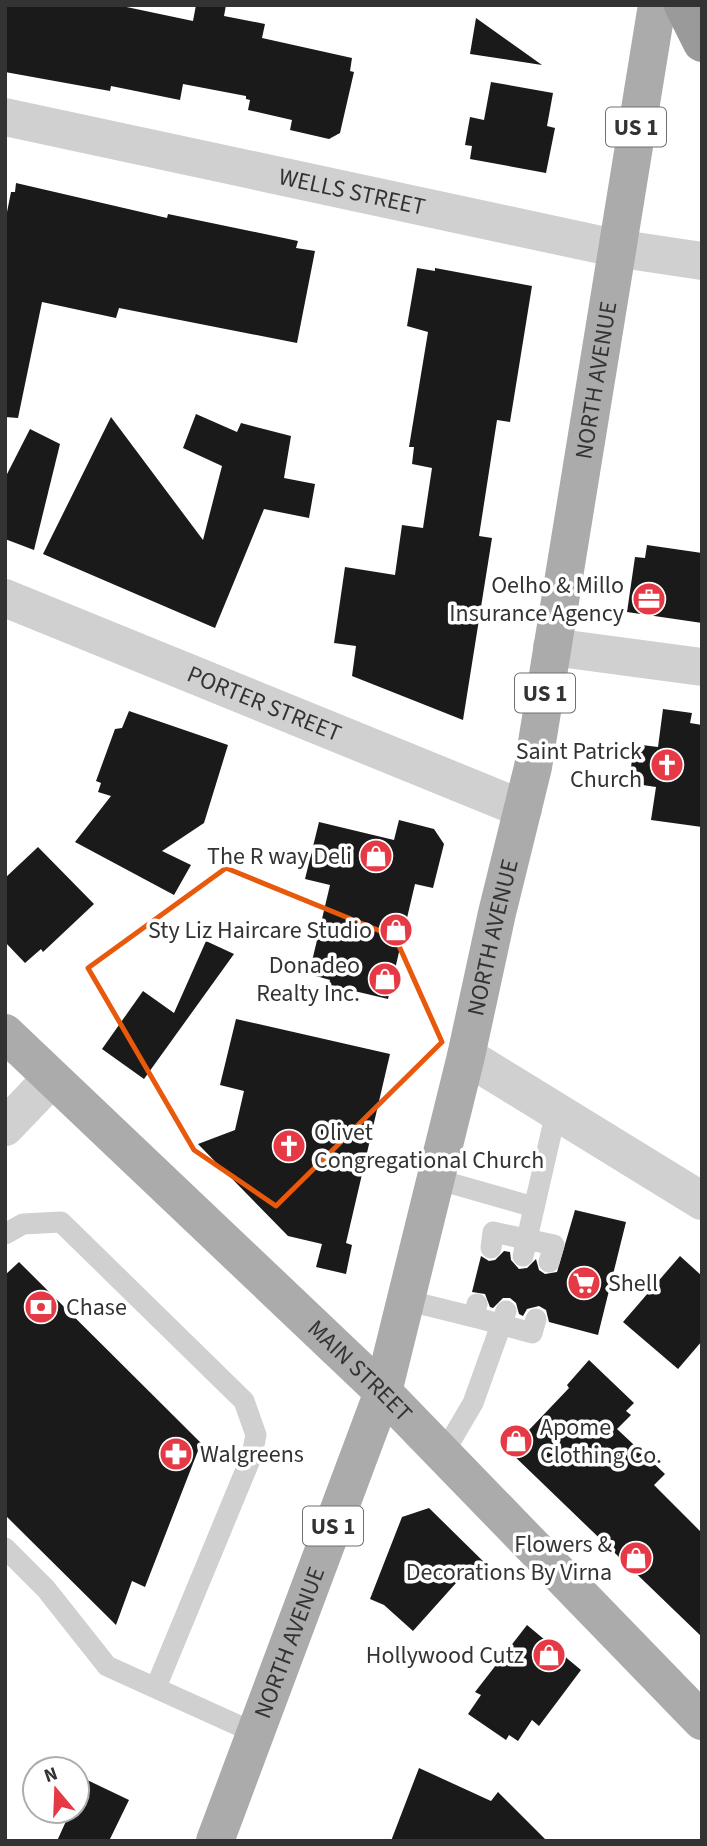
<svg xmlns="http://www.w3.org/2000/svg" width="707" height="1846" font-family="'Source Sans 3',sans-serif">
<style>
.building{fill:#1a1a1a}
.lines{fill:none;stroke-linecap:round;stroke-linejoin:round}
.lane{stroke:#d0d0d0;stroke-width:21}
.street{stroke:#d0d0d0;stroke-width:38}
.primary{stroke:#ababab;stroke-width:38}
.highway{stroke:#9a9a9a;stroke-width:38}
.marked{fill:none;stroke:#e8590c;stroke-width:5;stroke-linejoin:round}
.labels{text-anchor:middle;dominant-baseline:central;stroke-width:7;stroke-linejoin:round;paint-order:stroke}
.shield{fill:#fff;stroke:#707070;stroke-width:2}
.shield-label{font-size:23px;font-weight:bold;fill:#333}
.street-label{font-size:24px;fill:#333;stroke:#fff}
.poi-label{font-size:24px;fill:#333;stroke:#fff;text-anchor:end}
</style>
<rect width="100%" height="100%" fill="#fff"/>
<!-- building -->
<g class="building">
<polygon points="5,5 117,5 193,21 196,5 226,5 224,16 265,24 262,38 352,58 350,71 354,72 340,133 329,139 290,130 292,120 248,110 250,100 246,99 246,96 183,84 180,100 111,86 110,91 5,72"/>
<polygon points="476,18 542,65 470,54"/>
<polygon points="491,82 553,93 547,126 555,128 546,173 470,159 472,146 465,145 470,117 484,120"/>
<polygon points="16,183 167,218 168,214 298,241 296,248 315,251 297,343 119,308 116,318 42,302 18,418 5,417 5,222 11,192 15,192"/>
<polygon points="417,268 435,271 435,268 532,286 510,422 497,420 479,536 492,538 463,720 352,676 356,646 334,643 345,567 395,575 402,525 423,528 432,468 412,464 414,447 409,447 428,332 407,326"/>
<polygon points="196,414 237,432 241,423 291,436 284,478 315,484 309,518 264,509 215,628 43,554 111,417 203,540 222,466 183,448"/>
<polygon points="30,429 60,444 34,550 5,539 5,478"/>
<polygon points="647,545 702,553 702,623 627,612 635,557 645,558"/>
<polygon points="663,709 692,713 690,723 702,725 702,827 651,820 656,787 629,783 634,744 658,747"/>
<polygon points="129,711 228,745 204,823 162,851 191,865 174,895 75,842 111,796 98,792 101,783 96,781 115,729 122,728"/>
<polygon points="399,820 434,829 444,844 433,888 415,884 388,999 329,985 330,980 309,974 330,885 305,879 319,822 394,840"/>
<polygon points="38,847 94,904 43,952 41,949 25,963 5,942 5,878"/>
<polygon points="206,941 234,954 144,1079 102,1049 143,991 174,1013"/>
<polygon points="236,1019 390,1054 346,1243 352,1245 346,1274 316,1267 322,1244 288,1236 198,1144 235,1130 244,1091 220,1085"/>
<polygon points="575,1210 626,1222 598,1335 549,1322 546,1310 539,1306 527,1309 523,1316 519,1314 516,1303 510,1298 503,1298 493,1308 490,1307 485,1294 472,1292 481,1256 489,1261 495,1260 504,1251 510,1252 511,1260 519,1269 527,1268 536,1259 539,1270 545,1274 557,1272"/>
<polygon points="680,1256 702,1276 702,1341 678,1369 623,1322"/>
<polygon points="19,1262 201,1443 145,1587 132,1581 116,1625 5,1515 5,1275"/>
<polygon points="589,1360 634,1403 626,1411 631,1415 617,1429 665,1474 654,1485 702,1533 702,1637 509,1451 569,1388 567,1385"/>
<polygon points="429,1508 489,1567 465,1573 413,1631 384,1605 370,1599 402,1517"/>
<polygon points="527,1625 581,1670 539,1726 532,1720 518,1741 509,1735 506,1740 468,1714 481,1695 475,1692"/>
<polygon points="419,1768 491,1801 498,1792 547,1841 391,1841"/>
<polygon points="83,1778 129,1800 109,1841 57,1841 67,1819 64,1818 67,1811 77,1811 77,1791"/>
</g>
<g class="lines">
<!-- lane -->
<g class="lane">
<polyline points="436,1179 534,1207"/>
<polyline points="5,1234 23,1224 61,1222 244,1401 256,1435 252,1455 156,1687"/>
<polyline points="491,1248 493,1232 554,1245 549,1262"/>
<polyline points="523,1256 556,1112"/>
<polyline points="405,1300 474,1317"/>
<polyline points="477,1304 474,1317 532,1333 536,1319"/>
<polyline points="443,1454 473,1403 506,1311"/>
<polyline points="5,1548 46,1589 107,1666 255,1733"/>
</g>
<!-- street -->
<g class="street">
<path id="s1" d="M 5,117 L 615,248 L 702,261"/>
<path id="s2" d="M 5,598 L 523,809"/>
<polyline points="552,647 702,667"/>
<polyline points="466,1056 702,1201"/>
<polyline points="5,1127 51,1079"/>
</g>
<!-- primary -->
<g class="primary">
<path id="s3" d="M 5,1033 L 383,1392 L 702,1721"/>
<path id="s4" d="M 215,1841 L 383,1392 L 466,1056 L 497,913 L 533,767 L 657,5"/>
</g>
<!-- highway -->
<polyline class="highway" points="683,5 702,43"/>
</g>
<!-- marked area -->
<path class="marked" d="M 226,868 L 395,937 L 442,1042 L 276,1206 L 194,1150 L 88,968 Z"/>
<!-- icons -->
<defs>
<symbol id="office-disc" viewBox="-11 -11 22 22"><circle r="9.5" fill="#e63946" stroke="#fff"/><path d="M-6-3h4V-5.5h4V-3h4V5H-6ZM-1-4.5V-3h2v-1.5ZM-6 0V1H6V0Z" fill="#fff"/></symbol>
<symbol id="church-disc" viewBox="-11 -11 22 22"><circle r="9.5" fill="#e63946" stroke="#fff"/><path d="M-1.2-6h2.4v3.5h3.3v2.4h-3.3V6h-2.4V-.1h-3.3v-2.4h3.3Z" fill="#fff"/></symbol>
<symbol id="shop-disc" viewBox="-11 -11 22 22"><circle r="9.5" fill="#e63946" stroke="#fff"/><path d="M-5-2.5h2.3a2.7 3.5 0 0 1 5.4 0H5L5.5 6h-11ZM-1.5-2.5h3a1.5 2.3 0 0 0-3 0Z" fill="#fff"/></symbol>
<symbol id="supermarket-disc" viewBox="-11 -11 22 22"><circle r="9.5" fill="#e63946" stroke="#fff"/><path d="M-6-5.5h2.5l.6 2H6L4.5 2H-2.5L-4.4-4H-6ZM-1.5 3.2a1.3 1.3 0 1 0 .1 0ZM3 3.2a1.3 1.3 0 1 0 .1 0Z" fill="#fff"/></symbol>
<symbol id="bank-disc" viewBox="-11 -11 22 22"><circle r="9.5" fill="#e63946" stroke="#fff"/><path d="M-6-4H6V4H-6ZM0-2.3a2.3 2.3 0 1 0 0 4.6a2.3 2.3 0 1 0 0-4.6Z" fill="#fff"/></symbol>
<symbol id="pharmacy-disc" viewBox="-11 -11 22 22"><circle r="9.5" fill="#e63946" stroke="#fff"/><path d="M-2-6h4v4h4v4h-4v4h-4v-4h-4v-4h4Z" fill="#fff"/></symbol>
</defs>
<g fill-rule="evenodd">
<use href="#office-disc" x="630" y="580" width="38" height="38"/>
<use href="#church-disc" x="648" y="746" width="38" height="38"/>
<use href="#shop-disc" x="357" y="837" width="38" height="38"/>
<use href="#shop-disc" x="377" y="911" width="38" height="38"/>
<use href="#shop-disc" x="366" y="960" width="38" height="38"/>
<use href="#church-disc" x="270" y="1127" width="38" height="38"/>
<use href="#supermarket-disc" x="565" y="1264" width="38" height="38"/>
<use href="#bank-disc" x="22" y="1288" width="38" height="38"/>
<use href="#shop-disc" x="497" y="1422" width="38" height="38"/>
<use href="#pharmacy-disc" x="157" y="1435" width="38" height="38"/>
<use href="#shop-disc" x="617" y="1539" width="38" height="38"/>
<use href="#shop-disc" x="530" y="1636" width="38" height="38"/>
</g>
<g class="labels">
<!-- shield labels -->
<g class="shield">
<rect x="606" y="107.5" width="60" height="39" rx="5"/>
<rect x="515" y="673.5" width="60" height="39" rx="5"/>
<rect x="303" y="1506.5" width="60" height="39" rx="5"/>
</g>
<g class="shield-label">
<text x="636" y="127">US 1</text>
<text x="545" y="693">US 1</text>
<text x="333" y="1526">US 1</text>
</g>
<!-- street labels -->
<g class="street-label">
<text stroke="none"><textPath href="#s1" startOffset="355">WELLS STREET</textPath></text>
<text stroke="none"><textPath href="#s4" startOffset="1514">NORTH AVENUE</textPath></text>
<text stroke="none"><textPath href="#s2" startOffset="280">PORTER STREET</textPath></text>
<text stroke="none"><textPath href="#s4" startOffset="947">NORTH AVENUE</textPath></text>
<text stroke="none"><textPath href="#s3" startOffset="490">MAIN STREET</textPath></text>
<text stroke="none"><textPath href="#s4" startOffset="212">NORTH AVENUE</textPath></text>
</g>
<!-- poi labels -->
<g class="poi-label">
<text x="624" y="585">Oelho &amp; Millo<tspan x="624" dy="28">Insurance Agency</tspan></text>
<text x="642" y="751">Saint Patrick<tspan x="642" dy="28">Church</tspan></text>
<text x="352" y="856">The R way Deli</text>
<text x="372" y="930">Sty Liz Haircare Studio</text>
<text x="360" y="965">Donadeo<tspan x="360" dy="28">Realty Inc.</tspan></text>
<text x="314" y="1132" text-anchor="start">Olivet<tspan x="314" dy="28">Congregational Church</tspan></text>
<text x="608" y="1283" text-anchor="start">Shell</text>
<text x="66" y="1307" text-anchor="start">Chase</text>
<text x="540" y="1427" text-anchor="start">Apome<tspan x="540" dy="28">Clothing Co.</tspan></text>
<text x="200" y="1454" text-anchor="start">Walgreens</text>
<text x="612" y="1544">Flowers &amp;<tspan x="612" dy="28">Decorations By Virna</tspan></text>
<text x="524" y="1655">Hollywood Cutz</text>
</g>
</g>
<!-- border -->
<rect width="707" height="1846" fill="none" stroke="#333333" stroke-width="14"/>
<!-- north arrow -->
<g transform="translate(56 1790) rotate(341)"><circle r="33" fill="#ffffff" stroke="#adadad" stroke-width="2"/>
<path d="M0-5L12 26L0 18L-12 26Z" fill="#e63946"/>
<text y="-10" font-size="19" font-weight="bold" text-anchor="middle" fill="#333333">N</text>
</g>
</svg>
